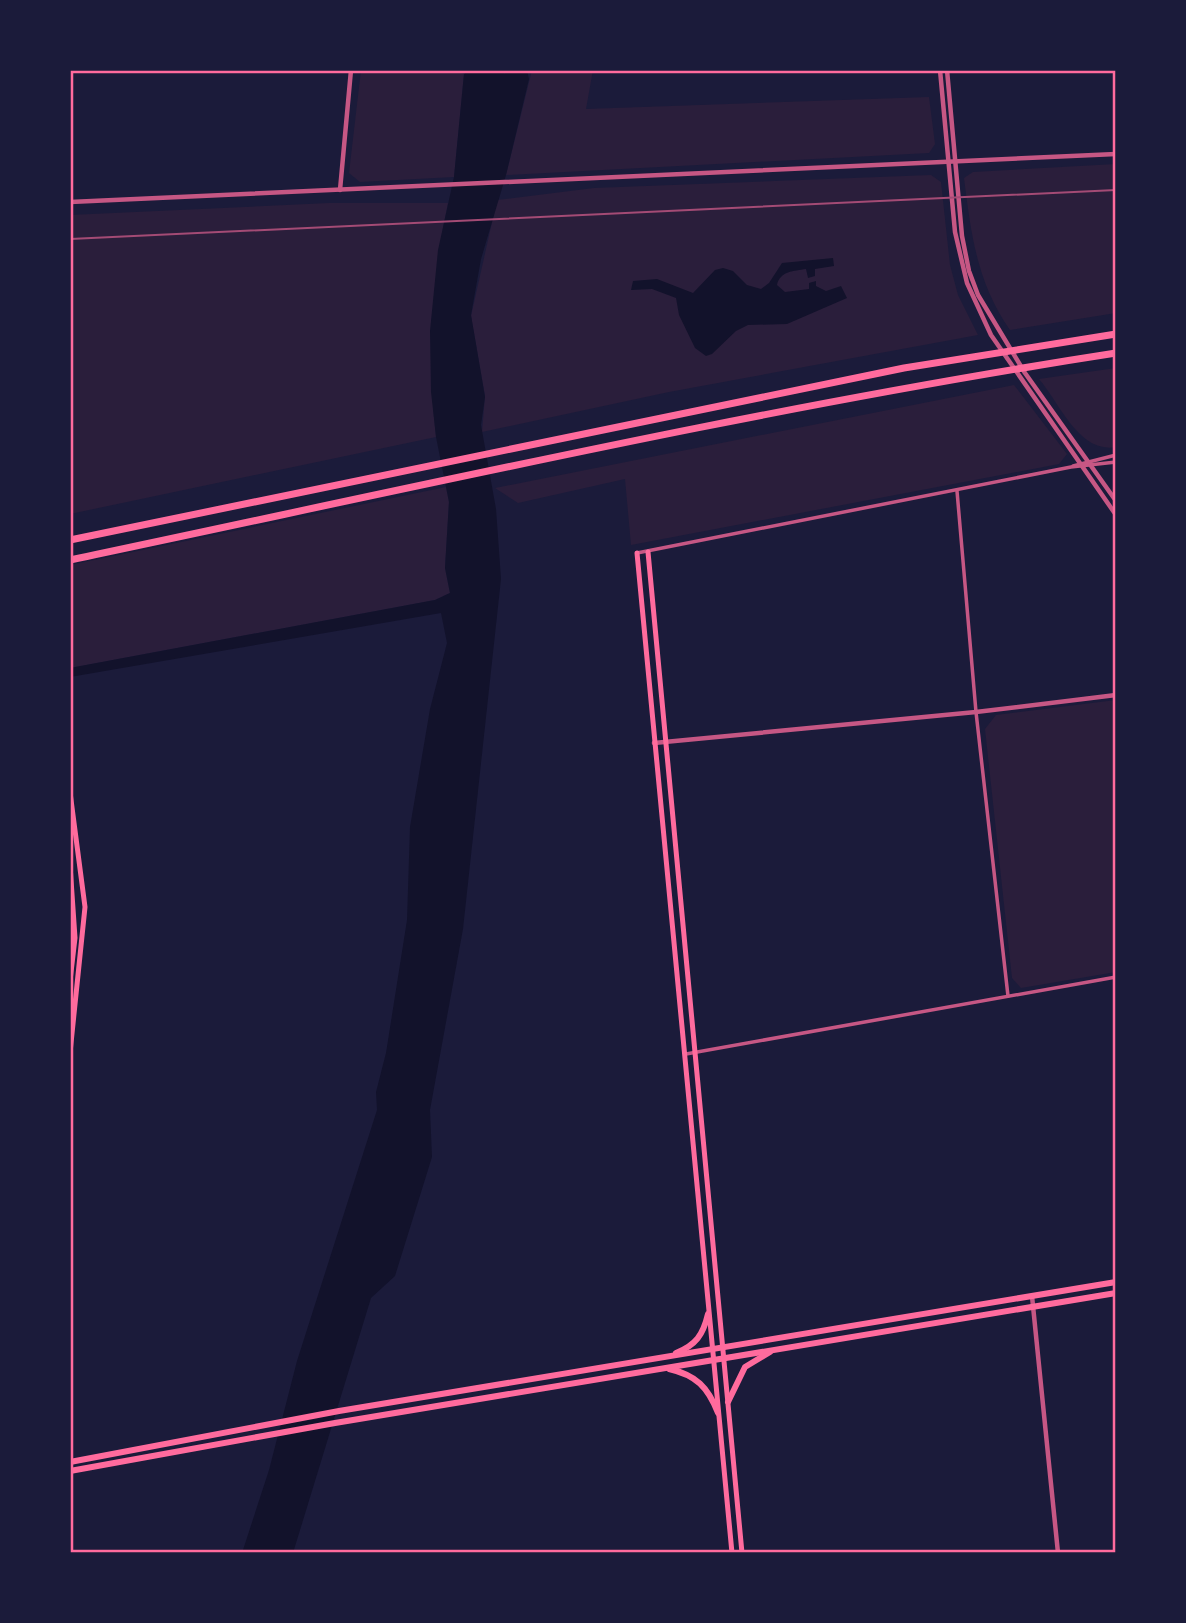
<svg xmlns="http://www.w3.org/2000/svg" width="1186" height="1623" font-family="Mulish,sans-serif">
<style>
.green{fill:#2a1e3b}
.water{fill:#12122b}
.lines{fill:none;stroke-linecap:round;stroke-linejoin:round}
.minor{stroke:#c65784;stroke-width:3.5}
.tertiary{stroke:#c65784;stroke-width:4.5}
.secondary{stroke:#ff6b9d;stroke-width:5}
.primary{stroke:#ff6b9d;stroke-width:6}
.motorway{stroke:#ff6b9d;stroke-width:7}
.rail{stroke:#a44b75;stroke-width:2}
.neatline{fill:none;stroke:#ff6b9d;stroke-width:2.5}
</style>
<rect width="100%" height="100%" fill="#1b1b3a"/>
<!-- green -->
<g class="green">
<polygon points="361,70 452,70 464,74 454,177 360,182 349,173"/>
<polygon points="532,70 593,70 586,109 929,97 935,144 929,153 506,175"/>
<path d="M 1116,164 L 1116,313 L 1010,330 C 977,283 971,234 964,178 L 973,172 Z"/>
<polygon points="931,175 941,182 950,265 958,295 978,335 669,392 482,432 485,396 471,316 497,200 594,188"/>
<path d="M 329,203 L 448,203 C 432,278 427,360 436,437 L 70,514 L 70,215 Z"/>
<path d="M 1116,368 L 1116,447 C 1079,454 1059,402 1039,379 Z"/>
<polygon points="1014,385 1067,454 1059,464 631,545 625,479 518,503 495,488"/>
<polygon points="446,487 449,502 445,568 450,593 435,600 70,668 70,565"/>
<polygon points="1116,700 1116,972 1021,988 1012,978 985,729 996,715"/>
</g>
<!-- water -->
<g class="water">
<polygon points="470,70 502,70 505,74 506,70 527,70 529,79 506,175 481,259 471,315 485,397 481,425 496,509 501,579 463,929 430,1110 432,1157 395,1276 371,1298 293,1553 242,1553 269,1470 297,1361 377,1110 376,1092 386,1053 407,920 410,827 430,709 447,643 441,613 70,677 70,668 435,600 450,593 445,568 449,502 436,437 431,392 430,331 438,250 454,177 464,74"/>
<path d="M 833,258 L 834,266 L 815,269 L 815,276 L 808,278 L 806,269 C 794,271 780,271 777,285 L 785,292 L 809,289 L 809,283 L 816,281 L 816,286 L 826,291 L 841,286 L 847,298 L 787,324 L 748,325 L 736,331 L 712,354 L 706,356 L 695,348 L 679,315 L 676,298 L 652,289 L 631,290 L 633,281 L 657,279 L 693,293 L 715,270 L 723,268 L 733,271 L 747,285 L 761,289 L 769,283 L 782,263 Z"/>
</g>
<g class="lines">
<!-- minor -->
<g class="minor">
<polyline points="1073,466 1116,455"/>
<polyline points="957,491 976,712 1008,996"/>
<polyline points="637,553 1071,467 1116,462"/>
<polyline points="686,1054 1116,977"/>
</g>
<!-- tertiary -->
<g class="tertiary">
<polyline points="940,70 955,232 967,283 991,335 1116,515"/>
<polyline points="947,70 962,236 969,271 978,295 1025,373 1116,501"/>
<polyline points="340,190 351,70"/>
<polyline points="70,202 1116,154"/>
<polyline points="654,743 976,712 1116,695"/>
<polyline points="1032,1296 1058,1553"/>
</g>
<!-- secondary -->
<g class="secondary">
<polyline points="648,552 742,1553"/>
<polyline points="637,553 732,1553"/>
<polyline points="70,792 85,907 70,1053"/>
<polyline points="70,865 75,938 70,981"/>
</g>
<!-- primary -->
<g class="primary">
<path d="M 676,1353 C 696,1345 703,1335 708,1314"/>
<path d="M 669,1369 C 696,1375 708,1387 718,1413"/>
<polyline points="728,1402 745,1367 770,1352"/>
<polyline points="70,1462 339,1411 1116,1282"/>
<polyline points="70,1471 335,1423 1116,1293"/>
</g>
<!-- motorway -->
<g class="motorway">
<polyline points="70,540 904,368 1116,334"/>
<path d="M 70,560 C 417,487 765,407 1116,353"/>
</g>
<!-- rail -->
<polyline class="rail" points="70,239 1116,190"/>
</g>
<!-- border -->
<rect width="1186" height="1623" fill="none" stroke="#1b1b3a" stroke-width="144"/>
<rect x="72" y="72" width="1042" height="1479" class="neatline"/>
</svg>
